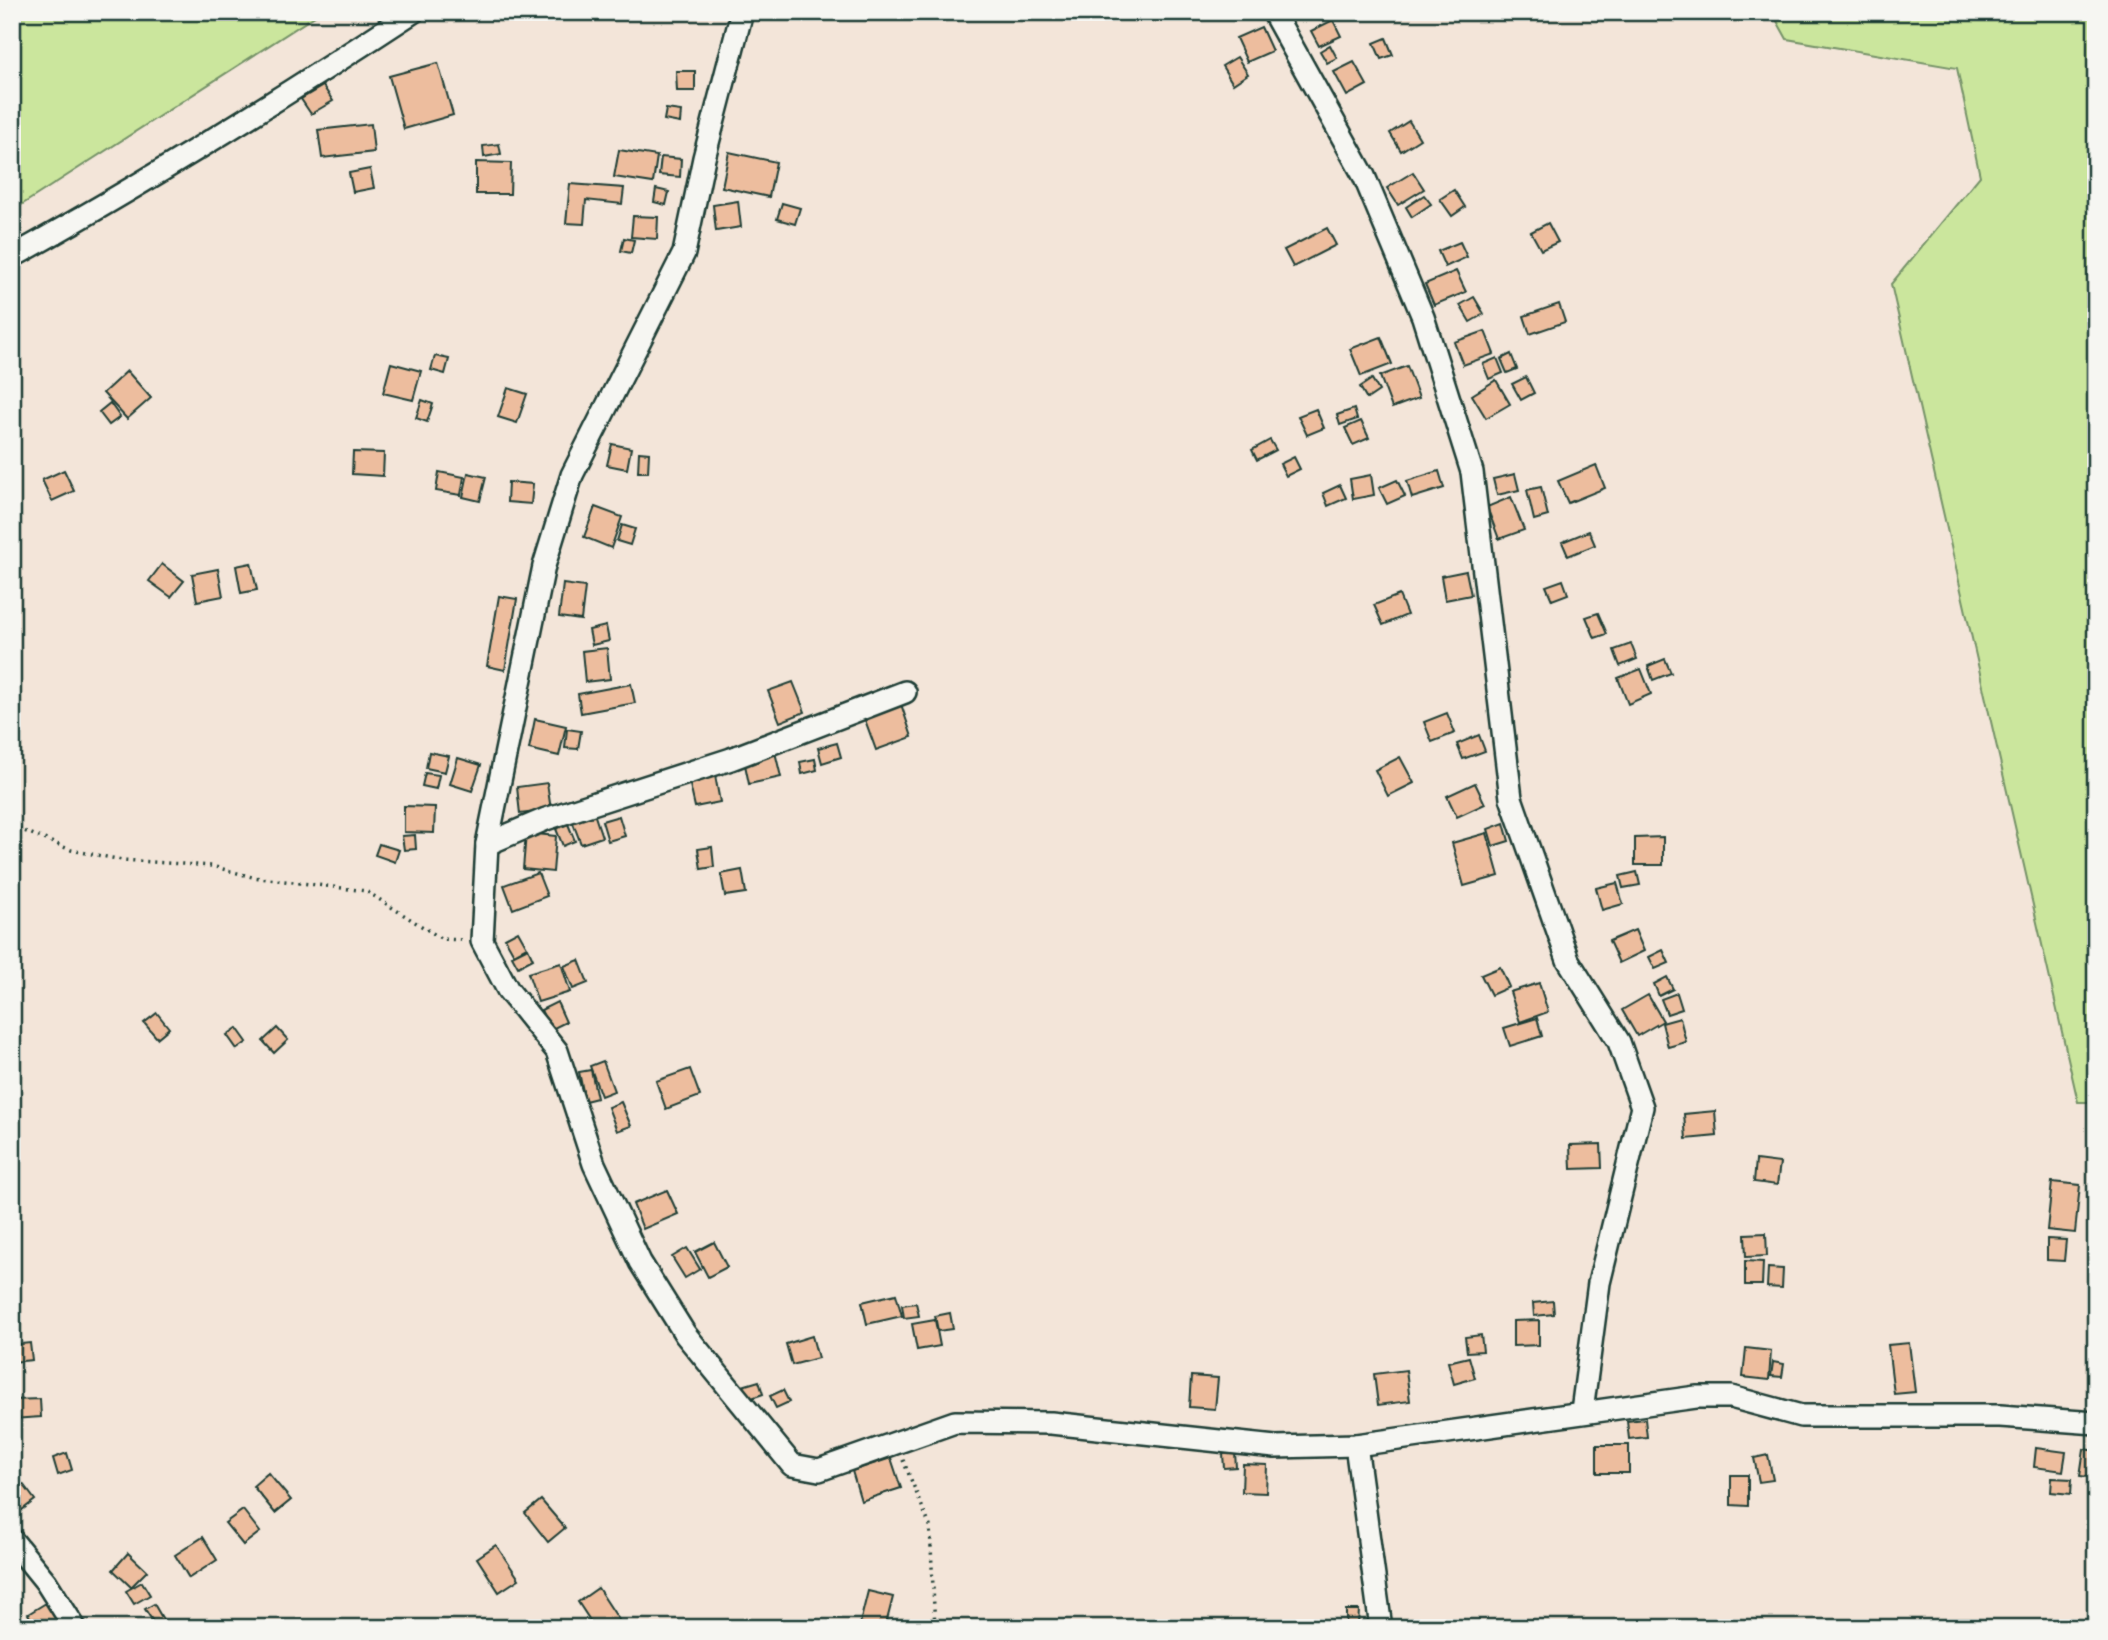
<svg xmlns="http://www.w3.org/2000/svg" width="2108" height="1640" font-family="'Shantell Sans',sans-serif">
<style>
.green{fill:#cbe69d;stroke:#759268;stroke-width:2}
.building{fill:#edbd9e;stroke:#1f3d34;stroke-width:2}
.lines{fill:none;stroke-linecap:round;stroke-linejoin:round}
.street-casing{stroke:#1f3d34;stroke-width:26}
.path{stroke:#1f3d34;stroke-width:3.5;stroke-dasharray:2 5;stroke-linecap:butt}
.street{stroke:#f6f6f2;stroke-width:21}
</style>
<rect width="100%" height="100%" fill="#f3e5d9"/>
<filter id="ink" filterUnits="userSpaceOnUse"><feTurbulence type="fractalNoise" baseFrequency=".0143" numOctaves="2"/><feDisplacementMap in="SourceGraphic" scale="14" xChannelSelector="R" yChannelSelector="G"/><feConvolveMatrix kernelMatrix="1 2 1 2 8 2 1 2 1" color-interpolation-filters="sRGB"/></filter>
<g filter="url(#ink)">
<!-- green -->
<g class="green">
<polygon points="12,12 321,12 12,211"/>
<polygon points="1772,12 2096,12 2096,1102 2078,1102 1891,284 1980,176 1957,68 1787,39"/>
</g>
<!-- building -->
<g class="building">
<polygon points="1333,20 1341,36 1319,46 1311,31"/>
<polygon points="1261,27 1272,51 1247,62 1236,38"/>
<polygon points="1386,38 1393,55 1381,59 1374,43"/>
<polygon points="1330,45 1337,58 1327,63 1320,51"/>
<polygon points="1237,57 1248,74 1233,84 1222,66"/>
<polygon points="1354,62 1367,85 1347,96 1334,72"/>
<polygon points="438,63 453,115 404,129 389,76"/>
<polygon points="676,71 695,71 695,91 677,91"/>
<polygon points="323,86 333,101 311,114 301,99"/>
<polygon points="666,109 681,111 680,123 664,120"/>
<polygon points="1409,121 1420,139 1401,151 1390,133"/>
<polygon points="371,124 374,152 322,158 318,130"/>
<polygon points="499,144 501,154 484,157 483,146"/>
<polygon points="619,150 657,156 653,183 614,177"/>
<polygon points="729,152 776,162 769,197 722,187"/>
<polygon points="661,157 681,159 680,177 659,175"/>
<polygon points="476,162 511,163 510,194 476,194"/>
<polygon points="370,169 374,188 353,192 349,173"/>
<polygon points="1413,172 1424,189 1398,205 1387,188"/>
<polygon points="570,184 624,188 622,204 586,200 584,224 566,223"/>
<polygon points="656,189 669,192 666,205 654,202"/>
<polygon points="1454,190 1465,207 1452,216 1440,199"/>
<polygon points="1424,195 1431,204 1412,217 1406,207"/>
<polygon points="738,201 741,227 716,231 713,205"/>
<polygon points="782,203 800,208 795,224 777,219"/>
<polygon points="633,216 658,217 657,239 631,237"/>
<polygon points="1548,223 1558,242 1541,250 1531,232"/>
<polygon points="1327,228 1336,245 1293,267 1284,250"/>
<polygon points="624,238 634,240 631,253 621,251"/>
<polygon points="1460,242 1467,257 1445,267 1438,251"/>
<polygon points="1456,271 1466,292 1434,305 1425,284"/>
<polygon points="1474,297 1484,314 1470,322 1460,305"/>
<polygon points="1559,304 1565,322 1530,334 1524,316"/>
<polygon points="1485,331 1494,354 1463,365 1454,342"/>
<polygon points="1381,337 1392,364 1361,376 1350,349"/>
<polygon points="1511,354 1517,369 1507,373 1501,359"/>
<polygon points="435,356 449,359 445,374 431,370"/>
<polygon points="1497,358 1503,373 1489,379 1483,364"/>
<polygon points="391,363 421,371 413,400 383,393"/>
<polygon points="1407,366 1419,398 1392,408 1380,376"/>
<polygon points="127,371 151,398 127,419 103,393"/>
<polygon points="1526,377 1534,393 1521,400 1512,384"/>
<polygon points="1372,379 1379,391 1367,399 1360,387"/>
<polygon points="1496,380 1510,404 1486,418 1472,395"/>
<polygon points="508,388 527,394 517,423 498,417"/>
<polygon points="422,400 433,404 427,422 416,418"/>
<polygon points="110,403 120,417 109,425 99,412"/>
<polygon points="1316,409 1324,428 1307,435 1298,416"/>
<polygon points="1354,409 1357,419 1340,425 1337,415"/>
<polygon points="1361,421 1369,438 1353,445 1345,428"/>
<polygon points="1270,440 1276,450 1257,460 1252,450"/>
<polygon points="612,444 631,448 627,469 607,465"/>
<polygon points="353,452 384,453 383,476 352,474"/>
<polygon points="639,452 649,453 648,472 638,472"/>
<polygon points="1294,457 1300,469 1286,476 1280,464"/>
<polygon points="1596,465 1605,488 1568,503 1558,481"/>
<polygon points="64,470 74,491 52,501 42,480"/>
<polygon points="1439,471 1444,488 1412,498 1407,481"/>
<polygon points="439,472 464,477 461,495 436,491"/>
<polygon points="468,473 486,477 480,501 463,497"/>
<polygon points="1515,474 1519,490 1497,495 1493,479"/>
<polygon points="1371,475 1374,495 1353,499 1350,479"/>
<polygon points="1397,480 1405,496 1387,504 1379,488"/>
<polygon points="508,482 533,484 531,504 507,502"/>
<polygon points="1340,485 1346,498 1328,506 1323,493"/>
<polygon points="1541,487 1548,516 1534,520 1527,490"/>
<polygon points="1511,497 1524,530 1499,539 1487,507"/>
<polygon points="595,507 622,517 611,548 584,537"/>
<polygon points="622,525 635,529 630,545 617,541"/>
<polygon points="1589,531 1595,545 1568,556 1562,542"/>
<polygon points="251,563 257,590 241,593 236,566"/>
<polygon points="162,564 184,581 171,597 149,581"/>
<polygon points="218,569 223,596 197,601 192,574"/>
<polygon points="1466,571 1471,595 1445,600 1441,576"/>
<polygon points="1563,580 1568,594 1552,600 1546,586"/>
<polygon points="563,584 585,587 581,620 559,617"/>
<polygon points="1399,595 1407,615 1383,625 1374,605"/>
<polygon points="499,596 517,599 505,670 487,666"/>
<polygon points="1598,613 1607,634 1595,638 1586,617"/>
<polygon points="606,626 609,641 592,645 589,630"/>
<polygon points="1631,644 1637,659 1620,666 1614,650"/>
<polygon points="607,648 610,679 585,682 582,651"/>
<polygon points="1665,659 1671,673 1653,680 1648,666"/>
<polygon points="1641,669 1651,694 1628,704 1618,678"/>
<polygon points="793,682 805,712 780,722 768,691"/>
<polygon points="631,684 635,703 581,713 578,694"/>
<polygon points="901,704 912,737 876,750 864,717"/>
<polygon points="1447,713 1455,733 1432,742 1424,722"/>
<polygon points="535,719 566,726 559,756 529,749"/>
<polygon points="567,729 581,731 578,749 565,748"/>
<polygon points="1479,735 1485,751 1463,759 1457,744"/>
<polygon points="837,743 841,757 822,763 818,748"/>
<polygon points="429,752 449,756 445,772 426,768"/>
<polygon points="775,752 781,777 749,784 744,760"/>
<polygon points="1400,757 1414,783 1388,796 1375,770"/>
<polygon points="458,758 481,765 472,791 450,784"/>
<polygon points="815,759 817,770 802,774 800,762"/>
<polygon points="714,770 720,802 695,807 688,776"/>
<polygon points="425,773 439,775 436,789 422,786"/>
<polygon points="547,783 551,810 520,814 517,787"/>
<polygon points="1475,783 1485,804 1457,817 1447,796"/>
<polygon points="404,806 435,807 434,833 404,832"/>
<polygon points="592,807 602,837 581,844 570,815"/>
<polygon points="619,816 625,836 608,841 602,821"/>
<polygon points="1504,823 1509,841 1493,846 1488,829"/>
<polygon points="568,824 575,841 563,846 556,829"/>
<polygon points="526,833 556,836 553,872 523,869"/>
<polygon points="1487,833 1499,876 1464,886 1452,843"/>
<polygon points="415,835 416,849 404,850 402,836"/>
<polygon points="1663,837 1663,865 1635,865 1635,838"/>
<polygon points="379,844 399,850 395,862 375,855"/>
<polygon points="712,847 714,867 701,869 698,849"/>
<polygon points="742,870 746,893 725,896 721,874"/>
<polygon points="1637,872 1640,885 1623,888 1620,876"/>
<polygon points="538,873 547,896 513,909 504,885"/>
<polygon points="1617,883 1623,904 1602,910 1596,888"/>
<polygon points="1635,930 1644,951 1619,963 1609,941"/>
<polygon points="518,931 527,947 514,954 505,938"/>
<polygon points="528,948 533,959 518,967 512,956"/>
<polygon points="1663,950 1669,963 1655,969 1649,957"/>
<polygon points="579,960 588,983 573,989 564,966"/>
<polygon points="561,963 570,992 538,1002 528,973"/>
<polygon points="1500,967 1509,987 1491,995 1481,975"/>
<polygon points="1667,977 1673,989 1659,996 1654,984"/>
<polygon points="1539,983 1548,1012 1520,1022 1510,992"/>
<polygon points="1677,993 1682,1009 1667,1014 1661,999"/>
<polygon points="1648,995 1663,1021 1637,1036 1622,1010"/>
<polygon points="557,1002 566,1022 550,1030 541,1010"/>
<polygon points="157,1013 169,1028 157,1038 144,1023"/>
<polygon points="1537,1018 1542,1036 1510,1046 1504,1028"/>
<polygon points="1680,1018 1686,1042 1668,1047 1662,1023"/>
<polygon points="237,1028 247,1042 237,1049 227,1035"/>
<polygon points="277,1028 288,1040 274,1053 263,1041"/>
<polygon points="603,1061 614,1091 601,1096 590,1066"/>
<polygon points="690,1069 700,1096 666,1109 656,1081"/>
<polygon points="591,1070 597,1098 585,1101 579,1072"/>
<polygon points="621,1102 631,1126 617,1131 608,1107"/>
<polygon points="1715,1111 1717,1136 1686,1139 1684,1114"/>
<polygon points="1601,1144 1602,1168 1571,1169 1570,1145"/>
<polygon points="1756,1160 1780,1163 1777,1185 1754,1182"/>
<polygon points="2052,1182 2080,1185 2075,1233 2047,1230"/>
<polygon points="667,1190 678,1214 643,1229 633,1204"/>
<polygon points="1766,1233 1767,1256 1746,1257 1745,1234"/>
<polygon points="2047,1239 2066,1240 2064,1261 2047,1260"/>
<polygon points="714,1242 727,1267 708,1277 695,1252"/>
<polygon points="687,1248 700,1269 685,1278 672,1257"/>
<polygon points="1745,1261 1763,1262 1762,1285 1745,1285"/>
<polygon points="1768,1268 1783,1269 1782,1288 1767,1287"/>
<polygon points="896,1294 902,1316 867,1324 862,1302"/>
<polygon points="1553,1301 1554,1314 1534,1316 1533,1303"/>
<polygon points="916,1303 919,1316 904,1318 902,1305"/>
<polygon points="950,1313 953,1329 938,1331 935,1316"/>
<polygon points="935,1320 940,1346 917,1350 912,1324"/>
<polygon points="1539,1320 1539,1345 1513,1346 1513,1321"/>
<polygon points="1481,1335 1483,1351 1467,1352 1465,1337"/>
<polygon points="812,1336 818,1358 792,1365 786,1344"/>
<polygon points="30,1343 32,1360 12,1362 12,1345"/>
<polygon points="1909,1343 1915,1392 1894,1394 1888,1345"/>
<polygon points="1746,1348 1771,1351 1769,1380 1743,1377"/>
<polygon points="1469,1357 1475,1378 1454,1384 1448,1362"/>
<polygon points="1773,1362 1784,1364 1782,1377 1771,1376"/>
<polygon points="1406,1370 1410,1401 1378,1405 1374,1374"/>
<polygon points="1191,1376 1218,1378 1215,1409 1189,1407"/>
<polygon points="759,1381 763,1394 743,1401 739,1387"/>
<polygon points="783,1390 789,1402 776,1408 770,1396"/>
<polygon points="40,1399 41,1417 12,1419 12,1400"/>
<polygon points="1645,1419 1647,1437 1629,1439 1627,1421"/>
<rect x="1597" y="1445" width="32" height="28"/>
<polygon points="2036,1448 2066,1452 2063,1471 2034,1467"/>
<polygon points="2084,1449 2096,1451 2096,1478 2080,1476"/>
<polygon points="67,1453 72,1470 58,1475 53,1458"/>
<polygon points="1235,1453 1236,1467 1224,1468 1223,1454"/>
<polygon points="1768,1455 1773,1480 1759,1482 1754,1458"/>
<polygon points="891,1458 901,1488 861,1501 852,1471"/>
<polygon points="1243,1464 1267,1465 1266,1493 1242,1492"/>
<polygon points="268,1473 291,1500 275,1513 253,1486"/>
<polygon points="1731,1475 1748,1475 1748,1506 1731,1505"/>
<polygon points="2052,1478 2072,1479 2071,1494 2051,1492"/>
<polygon points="23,1484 35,1500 18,1513 12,1505 12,1491"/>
<polygon points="541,1500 565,1528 548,1542 525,1513"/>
<polygon points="243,1510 260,1532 243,1545 225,1523"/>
<polygon points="203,1537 217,1560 189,1578 175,1555"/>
<polygon points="496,1545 519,1579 499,1592 477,1558"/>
<polygon points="128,1553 147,1571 131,1587 113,1570"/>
<polygon points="142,1582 150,1595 134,1604 126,1591"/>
<polygon points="598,1588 619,1620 607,1628 595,1628 578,1602"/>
<polygon points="868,1591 893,1597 885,1628 860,1623"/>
<polygon points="46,1603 58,1620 46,1628 37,1628 28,1614"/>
<polygon points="154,1604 165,1623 157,1628 145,1609"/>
<polygon points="1346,1610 1359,1610 1358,1625 1346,1625"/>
</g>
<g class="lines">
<defs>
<g id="street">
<polyline points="742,12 704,158 684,253 572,475 544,566 487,844 482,941 508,990 557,1051 594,1164 640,1262 685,1334 792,1465 819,1470 955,1422 1051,1423 1275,1447 1356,1445 1696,1397 1731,1397 1801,1416 2000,1416 2096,1423"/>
<polyline points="1273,12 1364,176 1423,317 1472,472 1511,798 1568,960 1619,1042 1642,1107 1599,1283 1582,1411"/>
<path d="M 12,257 C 149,181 282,98 413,12"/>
<polyline points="487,844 546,819 731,759 905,692"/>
<polyline points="1356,1445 1381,1628"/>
<polyline points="12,1540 46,1582 75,1628"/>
</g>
</defs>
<!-- street casing -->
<use href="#street" class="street-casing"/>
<!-- path -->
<g class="path">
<polyline points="12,826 71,850 122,860 212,866 252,877 366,891 442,939 463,940"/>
<polyline points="903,1460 930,1526 935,1628"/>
</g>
<!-- street -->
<use href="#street" class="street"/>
</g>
</g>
<!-- margin -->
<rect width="2108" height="1640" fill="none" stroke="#f6f6f2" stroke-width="42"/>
<rect x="21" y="21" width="2066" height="1598" fill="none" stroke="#1f3d34" stroke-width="2.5" filter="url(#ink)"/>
</svg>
